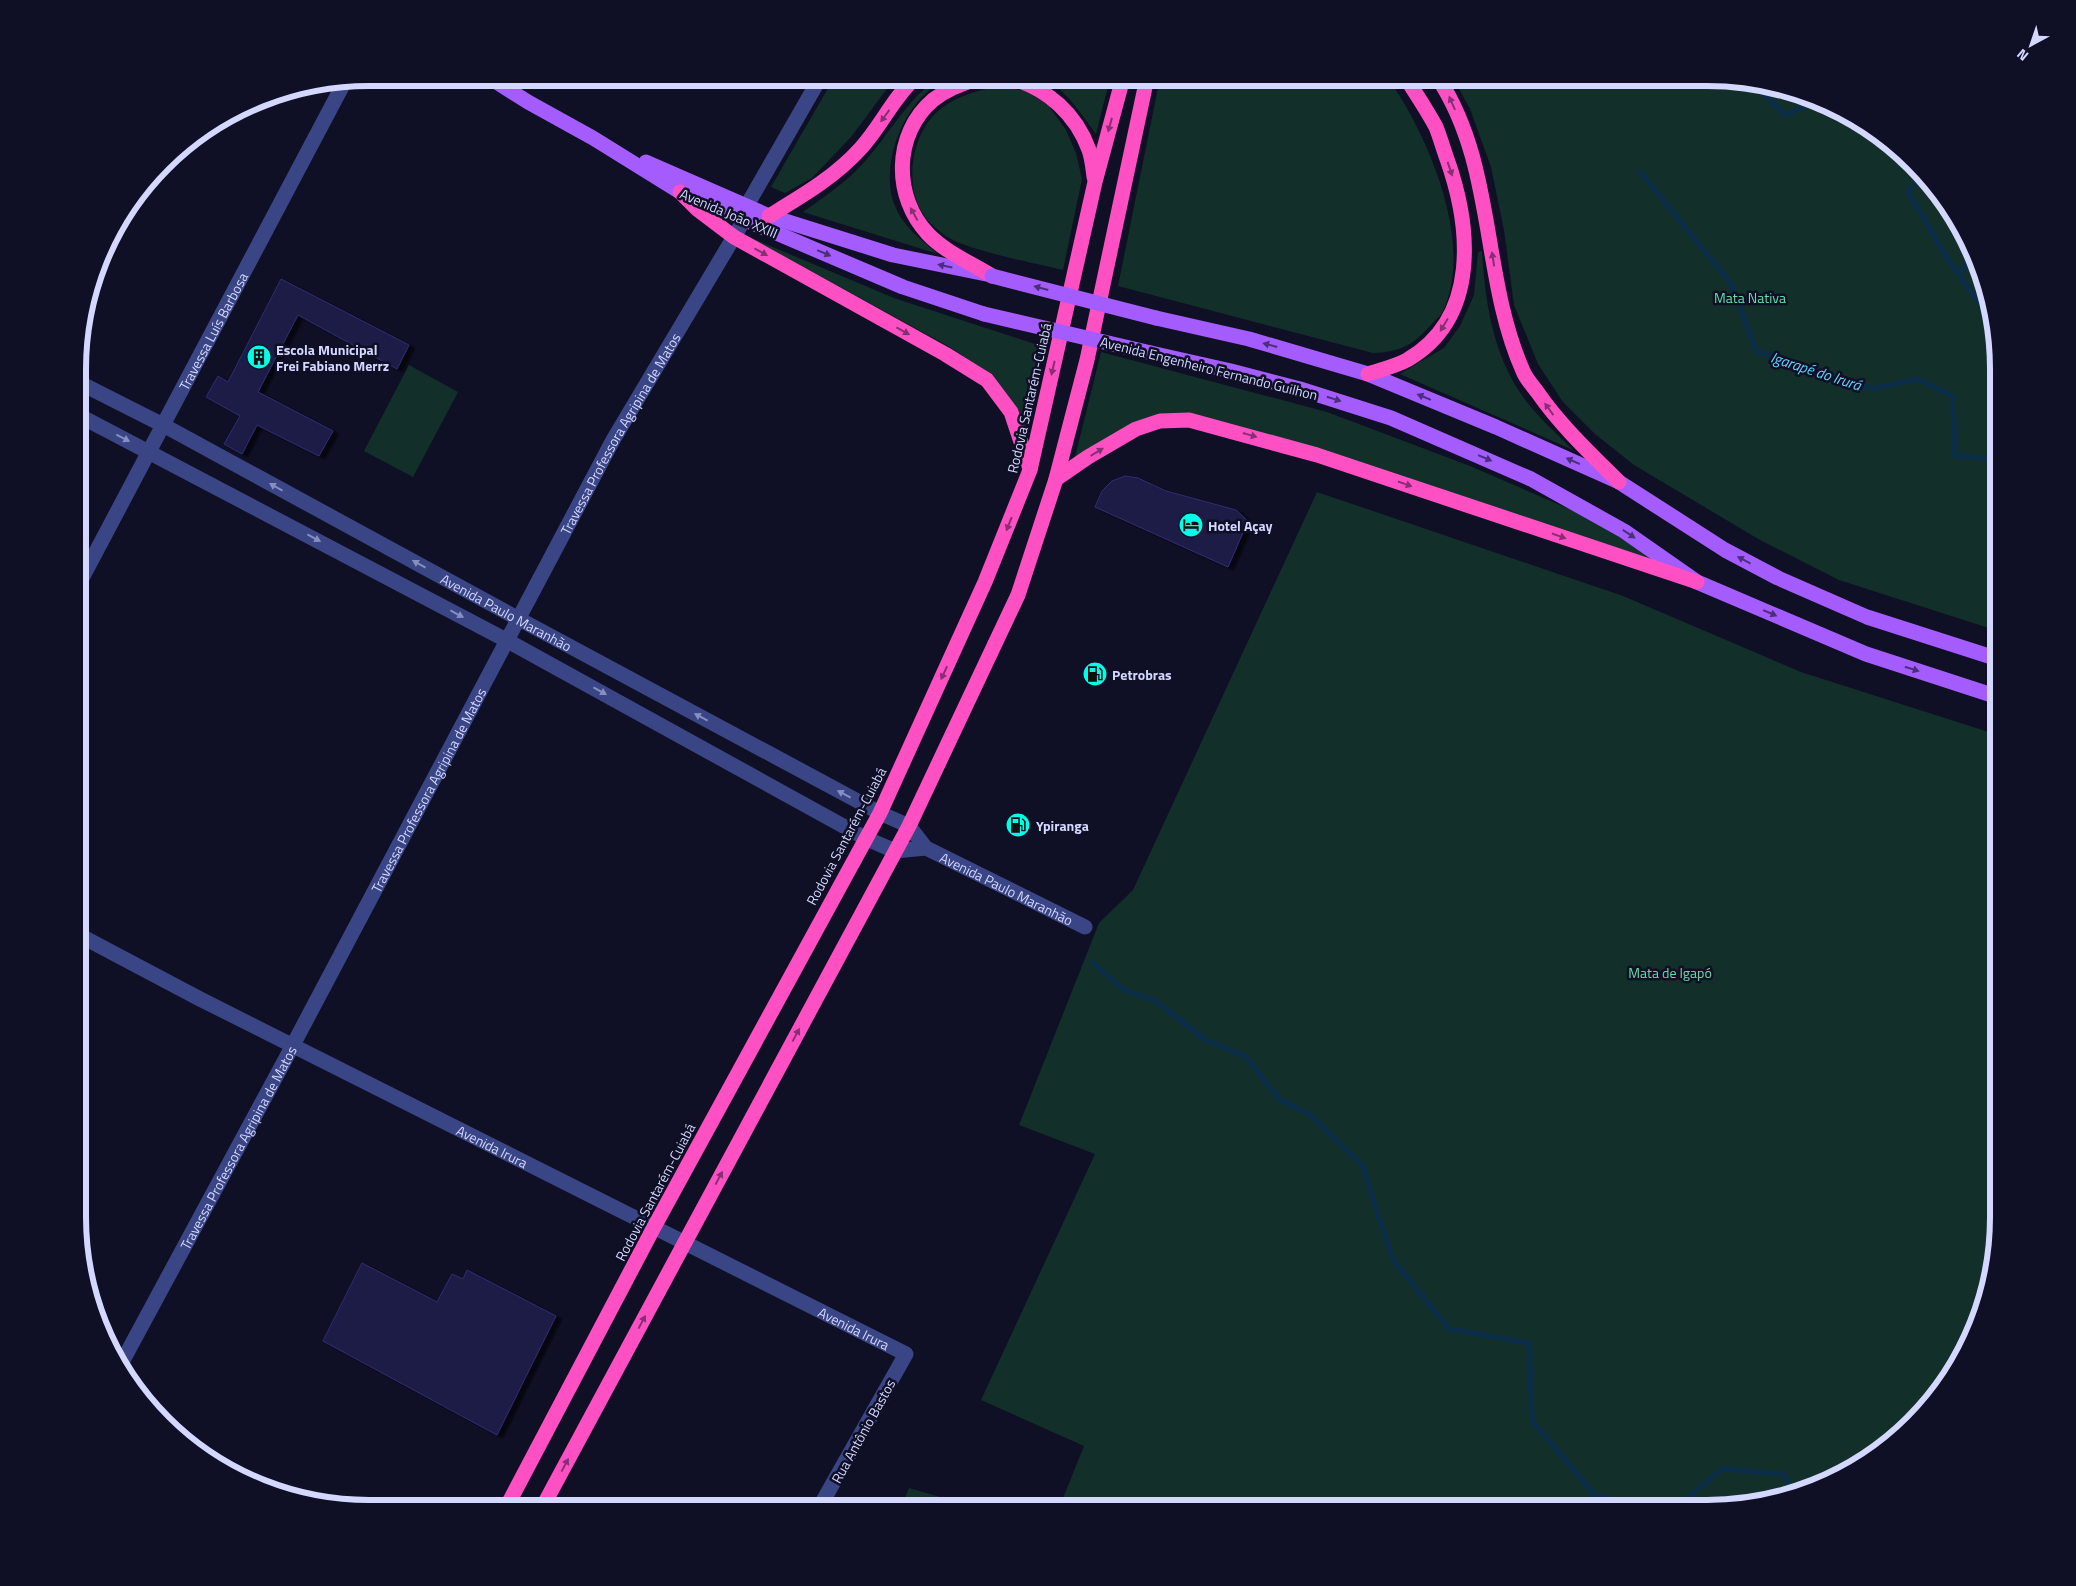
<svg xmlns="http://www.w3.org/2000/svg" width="2076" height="1586" font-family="'Titillium Web',sans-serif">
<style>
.green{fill:#123029}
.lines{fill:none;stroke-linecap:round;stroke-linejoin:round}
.stream{stroke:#0c2d48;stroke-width:5.5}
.building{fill:#1c1b47;stroke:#2f2d73;filter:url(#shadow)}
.minor{stroke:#3a4585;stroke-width:15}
.major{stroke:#a45cfe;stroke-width:15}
.highway{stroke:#fe50c3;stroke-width:15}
.major-bridge{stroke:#a45cfe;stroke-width:15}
.oneway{fill:#863074}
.oneway2{fill:#4b2e7c}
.oneway3{fill:#878ec2}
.labels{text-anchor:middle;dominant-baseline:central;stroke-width:5;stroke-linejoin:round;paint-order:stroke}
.street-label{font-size:14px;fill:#d4d7ff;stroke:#0f0f26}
.park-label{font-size:14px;fill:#60dfa8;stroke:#0f0f26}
.poi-label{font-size:14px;font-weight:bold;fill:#d4d7ff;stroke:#0f0f26;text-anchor:start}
.water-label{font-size:15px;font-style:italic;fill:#63d2fe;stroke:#0f0f26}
.rim{fill:none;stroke:#d4d7ff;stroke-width:6}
</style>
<defs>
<filter id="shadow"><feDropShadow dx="5.5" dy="3" stdDeviation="1" flood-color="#0009"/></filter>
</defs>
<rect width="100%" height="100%" fill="#0f0f26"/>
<!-- green -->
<g class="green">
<polygon points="834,78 895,78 851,137 812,178 785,193 771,187"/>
<path d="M 938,78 L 949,78 C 906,95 878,163 895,206 C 903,227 922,240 938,254 L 803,212 C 821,199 839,187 855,172 C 884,144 905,100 938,78 Z"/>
<path d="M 1044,78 L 1110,78 L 1096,134 C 1081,114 1066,90 1044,78 Z"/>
<path d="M 1160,78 L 1388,78 C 1428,135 1476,245 1442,313 C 1439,318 1433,322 1429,327 C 1412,346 1399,352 1373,353 L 1118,286 Z"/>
<polygon points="1453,78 1726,78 1818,100 1899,150 1969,240 1993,312 1998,369 1998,631 1839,580 1760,540 1634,465 1595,434 1563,402 1538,364 1514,305 1504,230 1491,167 1470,109"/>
<path d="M 994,87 L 1024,90 L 1048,105 L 1066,130 L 1076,153 L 1082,179 L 1063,270 C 1035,263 963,250 943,234 C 937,229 928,222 924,215 C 904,187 911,136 936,113 C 953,97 973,92 994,87 Z"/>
<polygon points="749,237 894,298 1044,347 1027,437 1018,410 993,375 948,346"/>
<path d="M 1482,251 C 1485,300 1492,349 1519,391 C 1533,413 1555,432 1573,450 L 1400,374 L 1444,348 L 1460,326 L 1474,295 L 1478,252 Z"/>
<polygon points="1101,352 1327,412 1470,466 1613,528 1697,582 1317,455 1160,421 1072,469"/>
<polygon points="409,365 458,392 413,477 364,451"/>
<polygon points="1317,492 1623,596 1801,672 1998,735 1998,1236 1976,1329 1926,1409 1836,1479 1764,1503 1707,1508 1059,1508 1084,1446 981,1400 1095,1154 1019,1125 1099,923 1133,890"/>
<polygon points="909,1488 979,1508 901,1508"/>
</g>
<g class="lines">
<!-- stream -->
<g class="stream">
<polyline points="1754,85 1785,115 1818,100"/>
<polyline points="1641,173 1732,285 1756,351 1872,389 1917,379 1953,396 1955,456 1998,459"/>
<polyline points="1920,177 1908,192 1949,261 1986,313 1993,313"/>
<polyline points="1959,274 1973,254"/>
<polyline points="1093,963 1124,990 1156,1001 1204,1039 1246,1057 1279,1099 1309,1114 1362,1165 1393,1260 1449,1329 1529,1343 1532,1421 1595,1495 1641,1508"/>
<polyline points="1675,1508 1722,1469 1783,1474 1795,1493"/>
</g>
</g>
<!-- building -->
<g class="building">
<polygon points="281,279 409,345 397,369 298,315 258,392 333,431 319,456 257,425 242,454 224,444 240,416 206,397 218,376 228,382"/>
<polygon points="1125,476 1138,478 1166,491 1236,510 1248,521 1228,567 1095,507 1102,491 1112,481"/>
<polygon points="362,1263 437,1302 452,1274 463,1279 467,1270 556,1316 497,1435 323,1341"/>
</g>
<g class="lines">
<!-- minor -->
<g class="minor">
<polyline points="746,207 820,78"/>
<path id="s1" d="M 80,383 L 163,425 L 519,619 L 880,813 L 909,826 L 926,848 L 1085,927"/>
<polyline points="80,416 506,640 865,838 895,851 926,848"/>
<path id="s2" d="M 80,582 L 345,81"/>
<path id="s3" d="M 79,935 L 200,999 L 906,1354 L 819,1508"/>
<path id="s4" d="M 121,1364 L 293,1045 L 613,440 L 744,220"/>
</g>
<!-- major -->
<g class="major">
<polyline points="490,78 528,102 593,138 680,192 903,287 984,314"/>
<polyline points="646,162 769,216 893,255 986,274"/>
<polyline points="1156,318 1249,339 1368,374 1496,427 1619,482 1725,550 1778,578 1867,617 1998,659"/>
<polyline points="1151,353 1231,371 1300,389 1391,418 1531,479 1624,531 1697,582 1866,654 1998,697"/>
</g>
<!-- highway -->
<g class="highway">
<path d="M 978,78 C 962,84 947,89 933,100 C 893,134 893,197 928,234 C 945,252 971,263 992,276"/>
<path d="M 1011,78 C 1048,89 1076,114 1089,150 C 1092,158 1093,169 1094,177"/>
<path d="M 1438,78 C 1496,166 1481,277 1523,371 C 1526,379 1533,386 1538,393 C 1561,426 1590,453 1619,482"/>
<polyline points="680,192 697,209 734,237 945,354 987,380 1011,412 1030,469"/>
<path d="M 769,216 C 802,196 835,177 861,148 C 881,126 893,98 915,78"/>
<path d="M 1368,374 C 1380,370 1396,366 1407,360 C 1480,318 1471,227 1447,159 C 1443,148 1440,137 1436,127 C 1427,110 1416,94 1406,78"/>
<polyline points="1056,479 1088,457 1136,429 1160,421 1189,420 1317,455 1697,582"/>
<polyline points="506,1508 654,1227 880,813 985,582 1030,470 1095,182 1123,78"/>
<polyline points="542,1508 909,826 1018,595 1056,479 1087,360 1147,78"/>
</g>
<!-- major-bridge -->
<g class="major-bridge">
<polyline points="992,276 1156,318"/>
<polyline points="984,314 1151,353"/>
</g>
</g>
<!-- one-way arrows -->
<defs><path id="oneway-solid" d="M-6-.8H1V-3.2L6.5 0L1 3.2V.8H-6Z" transform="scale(1.25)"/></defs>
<g class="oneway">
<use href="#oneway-solid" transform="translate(1452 103) rotate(-114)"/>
<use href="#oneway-solid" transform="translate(885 116) rotate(126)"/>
<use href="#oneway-solid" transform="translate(1110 125) rotate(105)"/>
<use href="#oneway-solid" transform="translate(1450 169) rotate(71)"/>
<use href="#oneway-solid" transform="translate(914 214) rotate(-119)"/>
<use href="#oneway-solid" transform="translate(761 252) rotate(29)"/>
<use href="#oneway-solid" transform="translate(1493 259) rotate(-99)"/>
<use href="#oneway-solid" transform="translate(1444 325) rotate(121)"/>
<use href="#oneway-solid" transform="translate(903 331) rotate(29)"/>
<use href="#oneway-solid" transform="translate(1053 368) rotate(103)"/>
<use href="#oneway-solid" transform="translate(1549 409) rotate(-126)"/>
<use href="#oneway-solid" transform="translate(1250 435) rotate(16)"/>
<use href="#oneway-solid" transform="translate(1097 452) rotate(-31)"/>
<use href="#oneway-solid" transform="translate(1405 484) rotate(19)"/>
<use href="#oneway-solid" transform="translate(1009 524) rotate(112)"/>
<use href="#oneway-solid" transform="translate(1559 536) rotate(19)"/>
<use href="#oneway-solid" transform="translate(944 673) rotate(115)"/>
<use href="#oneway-solid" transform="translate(796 1035) rotate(-62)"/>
<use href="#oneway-solid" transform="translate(719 1178) rotate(-62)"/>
<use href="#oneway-solid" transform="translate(642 1322) rotate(-62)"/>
<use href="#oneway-solid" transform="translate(565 1465) rotate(-62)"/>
</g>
<g class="oneway2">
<use href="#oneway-solid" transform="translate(824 253) rotate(23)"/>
<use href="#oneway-solid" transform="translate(945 266) rotate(-168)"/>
<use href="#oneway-solid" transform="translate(1041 288) rotate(-165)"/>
<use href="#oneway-solid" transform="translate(1270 345) rotate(-165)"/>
<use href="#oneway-solid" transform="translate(1424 397) rotate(-158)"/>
<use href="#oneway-solid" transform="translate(1334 399) rotate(18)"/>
<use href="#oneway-solid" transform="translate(1485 458) rotate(23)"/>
<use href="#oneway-solid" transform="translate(1573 461) rotate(-156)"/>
<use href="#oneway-solid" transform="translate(1629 534) rotate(34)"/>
<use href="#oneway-solid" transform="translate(1744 560) rotate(-152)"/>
<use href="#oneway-solid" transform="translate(1770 613) rotate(23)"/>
<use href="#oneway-solid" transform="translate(1912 669) rotate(18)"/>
</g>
<g class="oneway3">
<use href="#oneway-solid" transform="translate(123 438) rotate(27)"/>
<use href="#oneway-solid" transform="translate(276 487) rotate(-151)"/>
<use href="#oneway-solid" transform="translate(314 538) rotate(28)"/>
<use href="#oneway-solid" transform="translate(419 564) rotate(-151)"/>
<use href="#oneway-solid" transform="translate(457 614) rotate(28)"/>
<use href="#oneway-solid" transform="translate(600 691) rotate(29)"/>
<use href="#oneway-solid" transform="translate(701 717) rotate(-152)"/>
<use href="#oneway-solid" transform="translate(844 794) rotate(-152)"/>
</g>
<!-- icons -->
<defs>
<symbol id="building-disc" viewBox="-11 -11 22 22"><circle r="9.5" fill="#01fee9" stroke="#0f0f26"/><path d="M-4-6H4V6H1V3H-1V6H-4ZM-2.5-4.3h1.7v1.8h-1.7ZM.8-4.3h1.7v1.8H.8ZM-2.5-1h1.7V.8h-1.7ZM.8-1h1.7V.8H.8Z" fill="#111"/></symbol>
<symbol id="hotel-disc" viewBox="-11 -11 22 22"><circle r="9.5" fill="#01fee9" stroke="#0f0f26"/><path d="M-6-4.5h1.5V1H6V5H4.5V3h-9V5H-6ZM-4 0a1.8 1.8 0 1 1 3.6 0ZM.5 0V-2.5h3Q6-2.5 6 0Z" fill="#111"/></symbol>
<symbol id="fuel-disc" viewBox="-11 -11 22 22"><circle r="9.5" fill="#01fee9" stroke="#0f0f26"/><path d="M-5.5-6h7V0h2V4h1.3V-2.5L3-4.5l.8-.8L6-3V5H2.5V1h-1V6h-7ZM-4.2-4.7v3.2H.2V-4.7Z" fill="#111"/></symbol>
</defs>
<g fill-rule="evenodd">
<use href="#building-disc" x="245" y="343" width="28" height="28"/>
<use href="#hotel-disc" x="1177" y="511" width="28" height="28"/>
<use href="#fuel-disc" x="1081" y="660" width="28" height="28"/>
<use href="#fuel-disc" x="1004" y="811" width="28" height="28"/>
</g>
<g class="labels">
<!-- street labels -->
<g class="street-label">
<text transform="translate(729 213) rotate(23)">Avenida João XXIII</text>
<text stroke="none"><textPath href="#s2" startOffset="284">Travessa Luís Barbosa</textPath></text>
<text transform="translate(1209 368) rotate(14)">Avenida Engenheiro Fernando Guilhon</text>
<text transform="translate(1029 398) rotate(-77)">Rodovia Santarém-Cuiabá</text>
<text stroke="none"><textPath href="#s4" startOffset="1056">Travessa Professora Agripina de Matos</textPath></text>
<text stroke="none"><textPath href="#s1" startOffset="484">Avenida Paulo Maranhão</textPath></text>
<text stroke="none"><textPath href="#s4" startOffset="651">Travessa Professora Agripina de Matos</textPath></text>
<text transform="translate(846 836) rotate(-62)">Rodovia Santarém-Cuiabá</text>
<text stroke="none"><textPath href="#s1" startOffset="1058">Avenida Paulo Maranhão</textPath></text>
<text stroke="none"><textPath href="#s3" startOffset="464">Avenida Irura</textPath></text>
<text stroke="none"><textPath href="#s4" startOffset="246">Travessa Professora Agripina de Matos</textPath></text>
<text transform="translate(655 1192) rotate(-62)">Rodovia Santarém-Cuiabá</text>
<text stroke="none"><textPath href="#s3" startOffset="869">Avenida Irura</textPath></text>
<text transform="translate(863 1431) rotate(-61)">Rua Antônio Bastos</text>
</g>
<!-- park labels -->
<g class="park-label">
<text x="1750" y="297">Mata Nativa</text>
<text x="1670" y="972">Mata de Igapó</text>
</g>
<!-- poi labels -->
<g class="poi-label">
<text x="276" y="349">Escola Municipal<tspan x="276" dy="16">Frei Fabiano Merrz</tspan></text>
<text x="1208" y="525">Hotel Açay</text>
<text x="1112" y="674">Petrobras</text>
<text x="1036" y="825">Ypiranga</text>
</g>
<!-- water labels -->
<g class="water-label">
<text transform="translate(1816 371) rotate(18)">Igarapé do Irurá</text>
</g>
</g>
<!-- crop -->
<path d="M0 0H2076V1586H0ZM369 86H1707A283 283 0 0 1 1990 369V1217A283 283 0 0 1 1707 1500H369A283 283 0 0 1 86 1217V369A283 283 0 0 1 369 86Z" fill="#0f0f26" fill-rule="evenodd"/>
<path class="rim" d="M369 86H1707A283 283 0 0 1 1990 369V1217A283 283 0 0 1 1707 1500H369A283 283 0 0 1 86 1217V369A283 283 0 0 1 369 86Z"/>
<!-- north arrow -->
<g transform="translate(2031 45) rotate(220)" stroke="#0f0f26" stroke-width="4" paint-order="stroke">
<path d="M0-4L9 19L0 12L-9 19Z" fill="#d4d7ff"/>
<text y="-8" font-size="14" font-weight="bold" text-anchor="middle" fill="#d4d7ff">N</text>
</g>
</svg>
